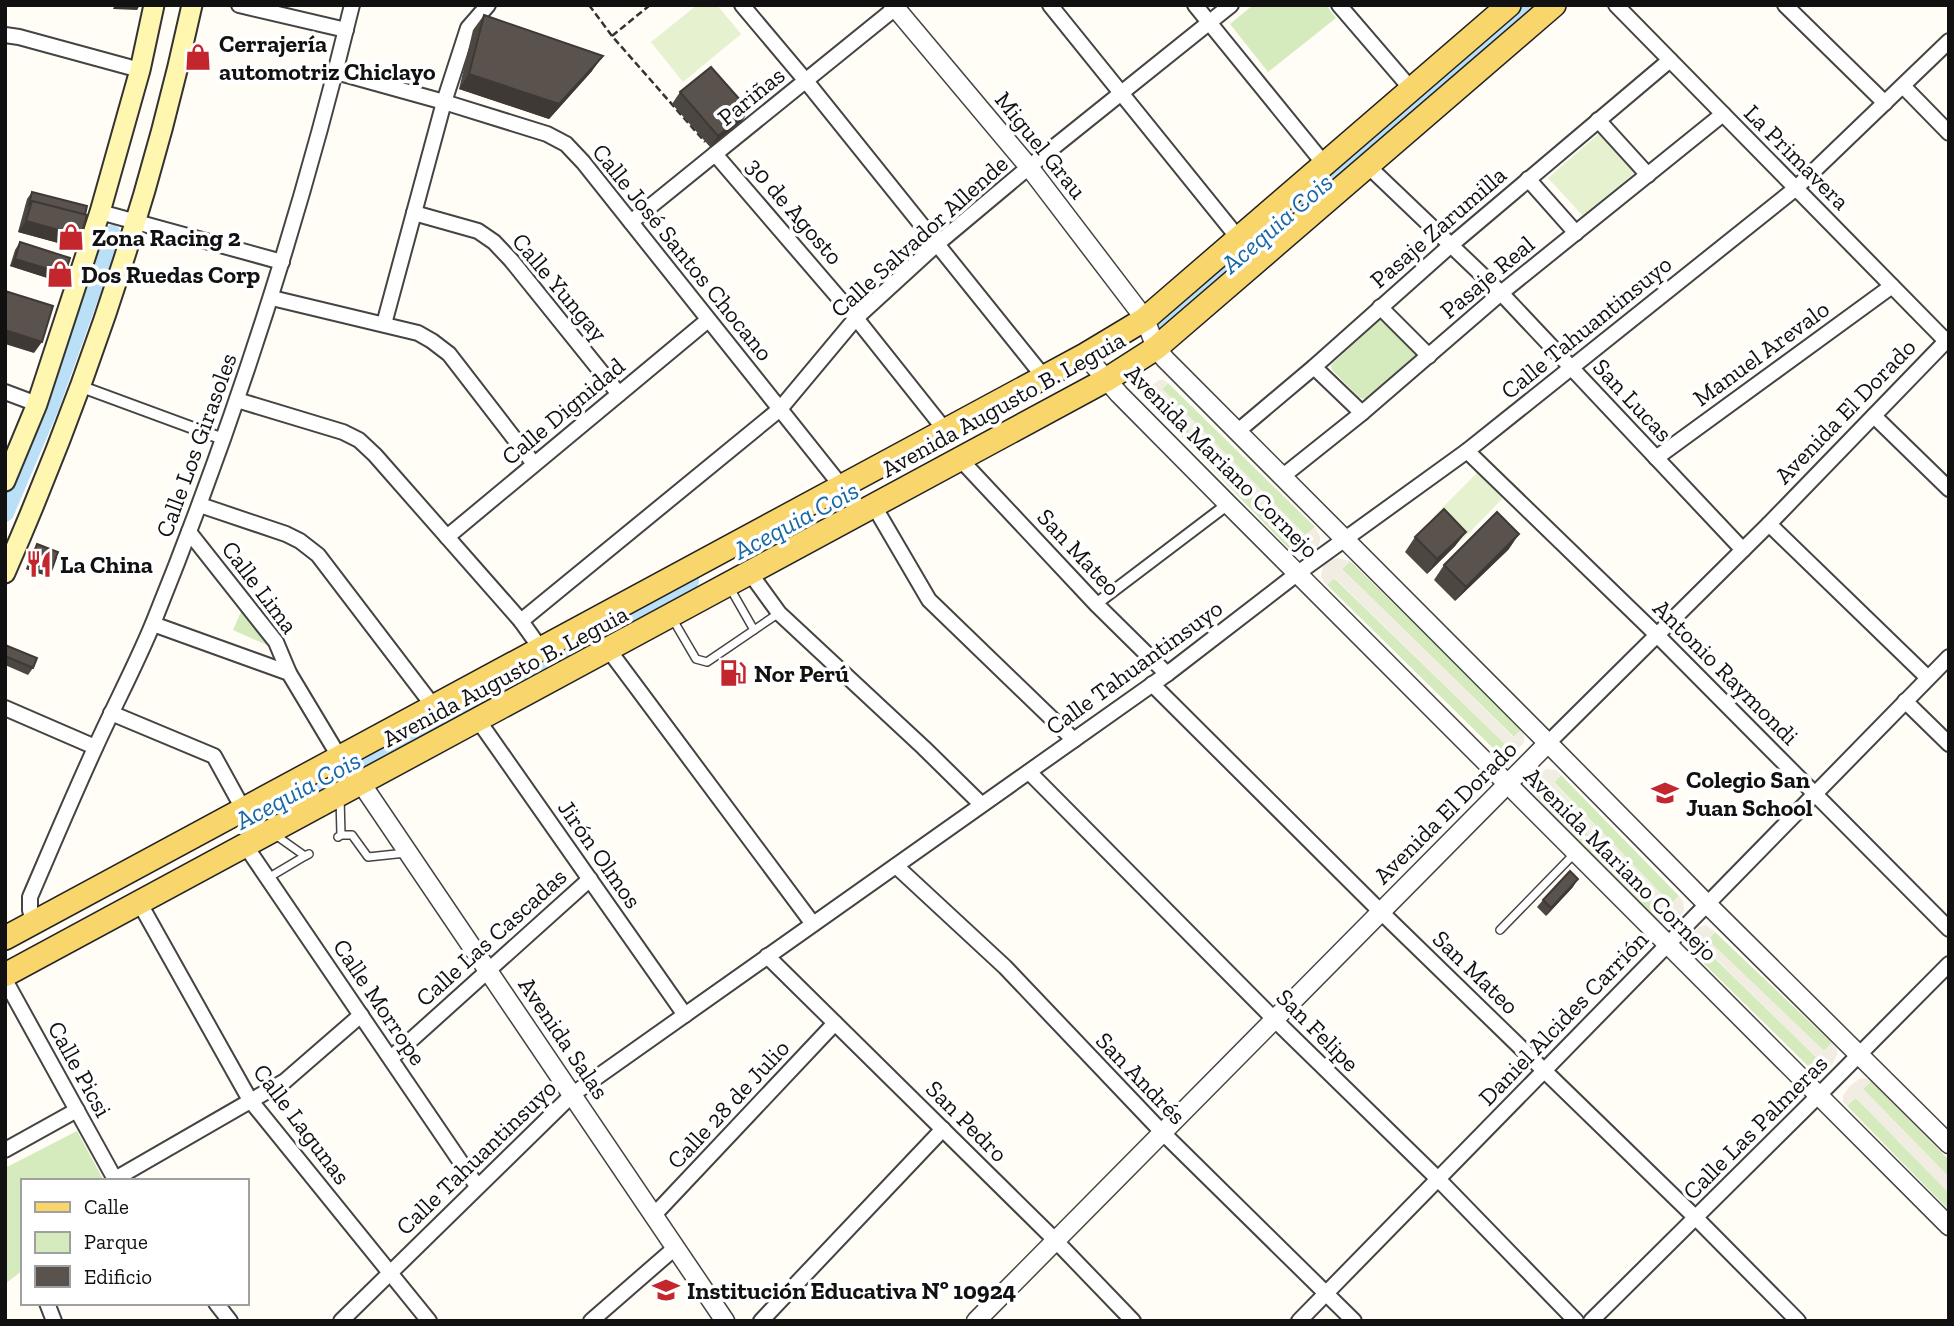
<svg xmlns="http://www.w3.org/2000/svg" width="1954" height="1326" font-family="'Zilla Slab',serif">
<style>
.green{fill:#d5ebbd}
.pitch{fill:#e6f2cf}
.plaza{fill:#f1ede2}
.lines{fill:none;stroke-linecap:round;stroke-linejoin:round}
.canal{stroke:#b9e0f7;stroke-width:18}
.service-casing{stroke:#444;stroke-width:10}
.pedestrian-casing{stroke:#444;stroke-width:14}
.minor-casing{stroke:#444;stroke-width:18}
.tertiary-casing{stroke:#444;stroke-width:21}
.secondary-casing{stroke:#333;stroke-width:23}
.primary-casing{stroke:#222;stroke-width:26}
.path{stroke:#333;stroke-width:2.5;stroke-dasharray:7 3.5;stroke-linecap:butt}
.service{stroke:#fff;stroke-width:7}
.pedestrian{stroke:#fff;stroke-width:10}
.minor{stroke:#fff;stroke-width:14}
.tertiary{stroke:#fff;stroke-width:18}
.secondary{stroke:#fff6b0;stroke-width:19}
.primary{stroke:#f9d66b;stroke-width:23}
.wall{fill:#4d4742}
.shaded-wall{fill:#3f3936}
.building{fill:#5a524d;stroke:#3f3936;stroke-width:2}
.labels{text-anchor:middle;dominant-baseline:central;stroke-width:7;stroke-linejoin:round;paint-order:stroke}
.poi-label{font-size:24px;font-weight:bold;fill:#111;stroke:#fff;text-anchor:start}
.street-label{font-size:24px;fill:#111;stroke:#fff}
.water-label{font-size:26px;font-style:italic;fill:#1768a6;stroke:#fff}
</style>
<rect width="100%" height="100%" fill="#fffdf5"/>
<!-- green -->
<g class="green">
<polygon points="1253,5 1326,5 1336,18 1268,72 1230,24"/>
<polygon points="1382,318 1419,355 1366,399 1360,398 1332,370 1331,365"/>
<polygon points="1168,383 1315,527 1306,536 1162,389"/>
<polygon points="1154,395 1299,542 1290,550 1147,401"/>
<polygon points="1350,561 1522,729 1514,737 1342,569"/>
<polygon points="1334,578 1506,745 1498,753 1327,585"/>
<polygon points="244,605 276,649 233,630"/>
<polygon points="1561,775 1679,896 1671,904 1554,782"/>
<polygon points="1546,791 1663,911 1656,919 1538,799"/>
<polygon points="1715,932 1832,1043 1824,1051 1708,940"/>
<polygon points="1702,946 1817,1058 1809,1067 1694,954"/>
<polygon points="1871,1081 1949,1160 1949,1177 1863,1089"/>
<polygon points="1855,1097 1949,1193 1949,1210 1847,1106"/>
<polygon points="77,1131 104,1181 23,1181 23,1270 5,1284 5,1168"/>
</g>
<!-- pitch -->
<g class="pitch">
<polygon points="697,5 717,5 741,34 683,82 651,42"/>
<polygon points="1602,131 1637,171 1583,216 1548,178"/>
<polygon points="1477,473 1503,498 1460,542 1434,516"/>
</g>
<!-- plaza -->
<g class="plaza">
<polygon points="1159,380 1164,380 1168,383 1162,389 1305,535 1315,527 1320,536 1320,542 1315,552 1303,557 1294,553 1290,550 1298,542 1154,395 1147,401 1145,396 1148,388"/>
<polygon points="1338,558 1350,561 1342,569 1513,737 1522,729 1524,734 1524,742 1515,753 1511,755 1500,754 1498,753 1506,745 1335,578 1327,585 1324,582 1321,576 1323,566 1332,559"/>
<polygon points="1546,769 1556,770 1561,775 1554,783 1671,904 1679,896 1683,901 1684,910 1680,919 1673,924 1666,925 1661,923 1656,919 1663,911 1546,792 1538,799 1533,794 1530,787 1533,779"/>
<polygon points="1706,925 1715,932 1708,940 1824,1051 1832,1043 1835,1046 1838,1053 1831,1066 1824,1071 1816,1073 1812,1070 1809,1067 1817,1058 1703,946 1694,954 1690,950 1686,945 1687,941 1699,927"/>
<polygon points="1866,1078 1871,1081 1863,1089 1949,1177 1949,1193 1856,1098 1847,1106 1843,1102 1843,1096 1849,1087 1859,1079"/>
</g>
<g class="lines">
<!-- canal -->
<g class="canal">
<polyline points="1146,329 1176,310 1529,5"/>
<polyline points="5,513 50,407 112,234"/>
<polyline points="286,799 690,581"/>
</g>
<defs>
<g id="service">
<polyline points="730,588 754,630"/>
<polyline points="672,618 696,659 707,662 779,613"/>
<polyline points="274,834 305,856 309,854"/>
<polyline points="341,835 352,835 368,857 406,853"/>
<polyline points="338,837 341,835 340,797"/>
<polyline points="268,878 305,856"/>
<polyline points="1500,930 1575,853"/>
</g>
<g id="pedestrian">
<polyline points="82,387 223,439"/>
<polyline points="1096,604 1228,504"/>
</g>
<g id="minor">
<polyline points="239,5 346,30"/>
<polyline points="742,5 806,81 1043,376"/>
<polyline points="1050,5 1239,239"/>
<polyline points="1195,5 1325,165"/>
<polyline points="1339,5 1412,90"/>
<polyline points="1616,5 1946,341"/>
<polyline points="1785,5 1885,103"/>
<polyline points="5,35 19,37 140,70"/>
<polyline points="336,72 444,102 547,134 566,144 583,162 862,512"/>
<polyline points="1903,86 1949,133"/>
<polyline points="1598,120 1648,175"/>
<polyline points="715,154 856,318 945,430"/>
<polyline points="1368,166 1501,293 1743,550"/>
<polyline points="1528,179 1576,233"/>
<polyline points="100,212 282,262"/>
<polyline points="414,213 478,231 494,242 511,260 619,394"/>
<polyline points="631,222 899,5"/>
<polyline points="272,298 418,333 432,341 449,354 534,464"/>
<polyline points="1380,307 1429,356"/>
<polyline points="384,324 444,102 468,28 488,5"/>
<polyline points="1314,367 1362,413"/>
<polyline points="5,392 37,404"/>
<polyline points="237,400 343,432 359,440 375,455 521,621 541,649"/>
<polyline points="1874,416 1949,489"/>
<polyline points="1238,431 1314,367 1451,245 1670,60"/>
<polyline points="1467,451 1657,635 1949,929"/>
<polyline points="1656,458 1892,286"/>
<polyline points="960,459 1096,604 1167,674"/>
<polyline points="1283,476 1362,413 1501,293 1723,114"/>
<polyline points="200,505 286,534 300,541 318,555 434,707"/>
<polyline points="874,506 929,600 1074,740"/>
<polyline points="1769,524 1928,678"/>
<polyline points="189,532 276,642 289,673"/>
<polyline points="447,537 708,320"/>
<polyline points="750,573 779,613 924,748 981,804"/>
<polyline points="521,621 780,409 856,318 937,244 1029,167 1231,5"/>
<polyline points="153,624 289,673 340,758"/>
<polyline points="608,649 813,924"/>
<polyline points="1152,684 1380,911 1696,1218 1798,1321"/>
<polyline points="1905,701 1949,744"/>
<polyline points="5,708 95,747"/>
<polyline points="111,713 214,756 259,838"/>
<polyline points="478,720 685,1015"/>
<polyline points="1548,743 1769,524 1949,338"/>
<polyline points="1029,772 1274,1019 1438,1179 1576,1321"/>
<polyline points="245,845 477,1186"/>
<polyline points="896,866 1005,967 1162,1132 1354,1321"/>
<polyline points="139,902 250,1100 429,1321"/>
<path d="M 33,923 L 30,910 L 30,897 C 52,846 73,796 96,746 C 115,704 137,663 154,621 C 235,421 301,215 352,5"/>
<polyline points="767,956 1055,1240 1133,1321"/>
<polyline points="5,980 116,1181"/>
<polyline points="391,1058 590,879"/>
<polyline points="5,1150 77,1110"/>
<polyline points="115,1179 285,1081 361,1015"/>
<polyline points="654,1215 835,1023"/>
<polyline points="47,1303 54,1321"/>
<polyline points="216,1303 230,1321"/>
<polyline points="341,1321 573,1094 1167,674 1298,573 1467,451 1795,189 1949,41"/>
<polyline points="591,1321 676,1247"/>
<polyline points="761,1321 943,1129"/>
<polyline points="1299,1321 1949,657"/>
<polyline points="1591,1321 1819,1095 1949,964"/>
</g>
<g id="tertiary">
<polyline points="893,5 1029,167 1145,319 1156,348 1165,359 1548,743 1707,904 1949,1144"/>
<polyline points="1085,355 1119,394 1228,504 1949,1226"/>
<polyline points="361,783 725,1321"/>
<polyline points="976,1321 1548,743"/>
</g>
<g id="secondary">
<polyline points="5,481 37,404 100,212 140,70 154,5"/>
<path d="M 5,573 C 85,390 150,200 192,5"/>
</g>
<g id="primary">
<polyline points="5,938 1085,355 1145,319 1509,5"/>
<polyline points="5,975 1106,380 1156,348 1554,5"/>
</g>
</defs>
<!-- service casing -->
<use href="#service" class="service-casing"/>
<!-- pedestrian casing -->
<use href="#pedestrian" class="pedestrian-casing"/>
<!-- minor casing -->
<use href="#minor" class="minor-casing"/>
<!-- tertiary casing -->
<use href="#tertiary" class="tertiary-casing"/>
<!-- secondary casing -->
<use href="#secondary" class="secondary-casing"/>
<!-- primary casing -->
<use href="#primary" class="primary-casing"/>
<!-- path -->
<g class="path">
<polyline points="589,5 612,36 705,142"/>
<polyline points="612,36 650,5"/>
</g>
<!-- service -->
<use href="#service" class="service"/>
<!-- pedestrian -->
<use href="#pedestrian" class="pedestrian"/>
<!-- minor -->
<use href="#minor" class="minor"/>
<!-- tertiary -->
<use href="#tertiary" class="tertiary"/>
<!-- secondary -->
<use href="#secondary" class="secondary"/>
<!-- primary -->
<use href="#primary" class="primary"/>
</g>
<!-- wall -->
<g class="wall">
<polygon points="484,15 592,71 549,119 459,89 473,30"/>
<polygon points="680,92 749,110 742,121 710,147 672,104"/>
<polygon points="32,192 81,236 73,247 18,232 27,199"/>
<polygon points="20,242 60,282 10,266 15,250"/>
<polygon points="1466,532 1455,546 1427,574 1405,552 1415,537"/>
<polygon points="37,544 47,576 26,569 32,552"/>
<polygon points="1509,549 1455,601 1434,580 1444,565"/>
<polygon points="5,645 33,668 28,675 5,665"/>
<polygon points="1573,887 1546,916 1537,907 1543,900"/>
</g>
<!-- shaded-wall -->
<g class="shaded-wall">
<polygon points="115,5 140,5 137,10 113,9"/>
<polygon points="603,56 592,71 549,119 459,89 469,74"/>
<polygon points="749,110 742,121 710,147 718,136"/>
<polygon points="26,221 81,236 73,247 18,232"/>
<polygon points="15,259 65,274 60,282 10,266"/>
<polygon points="5,330 42,342 34,353 5,344"/>
<polygon points="1466,532 1455,546 1427,574 1437,559"/>
<polygon points="1519,534 1509,549 1455,601 1466,587"/>
<polygon points="31,561 52,569 47,576 26,569"/>
<polygon points="1578,879 1573,887 1546,916 1551,908"/>
</g>
<!-- building -->
<g class="building">
<polygon points="484,15 603,56 559,104 469,74"/>
<polygon points="711,67 749,110 718,136 680,92"/>
<polygon points="32,192 87,206 85,215 32,201 29,204"/>
<polygon points="32,201 87,215 81,236 26,221"/>
<polygon points="20,242 70,258 65,274 15,259"/>
<polygon points="5,291 53,306 42,342 5,330"/>
<polygon points="1444,509 1466,532 1437,559 1415,537"/>
<polygon points="1497,512 1519,534 1466,587 1444,565"/>
<polygon points="37,544 58,552 52,569 31,561"/>
<polygon points="5,645 37,658 33,668 5,656"/>
<polygon points="1570,871 1578,879 1551,908 1543,900"/>
</g>
<!-- icons -->
<defs>
<symbol id="shop-bare" viewBox="-9 -9 18 18"><path d="M-5-2.5h2.3a2.7 3.5 0 0 1 5.4 0H5L5.5 6h-11ZM-1.5-2.5h3a1.5 2.3 0 0 0-3 0Z" fill="#c4262e" stroke="#fff" stroke-width="2.5" paint-order="stroke"/></symbol>
<symbol id="restaurant-bare" viewBox="-9 -9 18 18"><path d="M-5-6h1v4h1v-4h1v4h1v-4h1v5L-1.5 .5V6h-2V.5L-5-1ZM5-6V6H3V1.5H1.5Q1.5-4 5-6Z" fill="#c4262e" stroke="#fff" stroke-width="2.5" paint-order="stroke"/></symbol>
<symbol id="fuel-bare" viewBox="-9 -9 18 18"><path d="M-5.5-6h7V0h2V4h1.3V-2.5L3-4.5l.8-.8L6-3V5H2.5V1h-1V6h-7ZM-4.2-4.7v3.2H.2V-4.7Z" fill="#c4262e" stroke="#fff" stroke-width="2.5" paint-order="stroke"/></symbol>
<symbol id="school-bare" viewBox="-9 -9 18 18"><path d="M0-5L7-2L0 1L-7-2ZM-4 1L0 2.5L4 1V4Q0 6-4 4Z" fill="#c4262e" stroke="#fff" stroke-width="2.5" paint-order="stroke"/></symbol>
</defs>
<g fill-rule="evenodd">
<use href="#shop-bare" x="179" y="38" width="38" height="38"/>
<use href="#shop-bare" x="52" y="218" width="38" height="38"/>
<use href="#shop-bare" x="41" y="255" width="38" height="38"/>
<use href="#restaurant-bare" x="20" y="545" width="38" height="38"/>
<use href="#fuel-bare" x="714" y="654" width="38" height="38"/>
<use href="#school-bare" x="1646" y="774" width="38" height="38"/>
<use href="#school-bare" x="647" y="1271" width="38" height="38"/>
</g>
<g class="labels">
<!-- poi labels -->
<g class="poi-label">
<text x="219" y="43">Cerrajería<tspan x="219" dy="28">automotriz Chiclayo</tspan></text>
<text x="92" y="237">Zona Racing 2</text>
<text x="81" y="274">Dos Ruedas Corp</text>
<text x="60" y="564">La China</text>
<text x="754" y="673">Nor Perú</text>
<text x="1686" y="779">Colegio San<tspan x="1686" dy="28">Juan School</tspan></text>
<text x="687" y="1290">Institución Educativa Nº 10924</text>
</g>
<!-- street labels -->
<g class="street-label">
<text transform="translate(751 96) rotate(-39)">Pariñas</text>
<text transform="translate(1041 145) rotate(51)">Miguel Grau</text>
<text transform="translate(1797 157) rotate(45)">La Primavera</text>
<text transform="translate(795 211) rotate(49)">30 de Agosto</text>
<text transform="translate(1438 227) rotate(-41)">Pasaje Zarumilla</text>
<text transform="translate(919 236) rotate(-42)">Calle Salvador Allende</text>
<text transform="translate(683 252) rotate(51)">Calle José Santos Chocano</text>
<text transform="translate(1487 277) rotate(-40)">Pasaje Real</text>
<text transform="translate(560 287) rotate(50)">Calle Yungay</text>
<text transform="translate(1586 327) rotate(-39)">Calle Tahuantinsuyo</text>
<text transform="translate(1761 353) rotate(-36)">Manuel Arevalo</text>
<text transform="translate(1633 400) rotate(47)">San Lucas</text>
<text transform="translate(1003 404) rotate(-29)">Avenida Augusto B. Leguia</text>
<text transform="translate(563 411) rotate(-40)">Calle Dignidad</text>
<text transform="translate(1845 411) rotate(-46)">Avenida El Dorado</text>
<text transform="translate(196 445) rotate(-70)">Calle Los Girasoles</text>
<text transform="translate(1222 461) rotate(45)">Avenida Mariano Cornejo</text>
<text transform="translate(1079 552) rotate(47)">San Mateo</text>
<text transform="translate(260 587) rotate(53)">Calle Lima</text>
<text transform="translate(1134 667) rotate(-36)">Calle Tahuantinsuyo</text>
<text transform="translate(1726 672) rotate(45)">Antonio Raymondi</text>
<text transform="translate(505 676) rotate(-28)">Avenida Augusto B. Leguia</text>
<text transform="translate(1445 812) rotate(-45)">Avenida El Dorado</text>
<text transform="translate(600 854) rotate(55)">Jirón Olmos</text>
<text transform="translate(1621 864) rotate(45)">Avenida Mariano Cornejo</text>
<text transform="translate(491 937) rotate(-42)">Calle Las Cascadas</text>
<text transform="translate(1476 972) rotate(44)">San Mateo</text>
<text transform="translate(380 1002) rotate(56)">Calle Morrope</text>
<text transform="translate(1563 1018) rotate(-46)">Daniel Alcides Carrión</text>
<text transform="translate(1318 1030) rotate(45)">San Felipe</text>
<text transform="translate(564 1038) rotate(56)">Avenida Salas</text>
<text transform="translate(80 1069) rotate(61)">Calle Picsi</text>
<text transform="translate(1141 1078) rotate(46)">San Andrés</text>
<text transform="translate(728 1104) rotate(-47)">Calle 28 de Julio</text>
<text transform="translate(967 1121) rotate(45)">San Pedro</text>
<text transform="translate(302 1124) rotate(53)">Calle Lagunas</text>
<text transform="translate(1755 1127) rotate(-45)">Calle Las Palmeras</text>
<text transform="translate(476 1157) rotate(-44)">Calle Tahuantinsuyo</text>
</g>
<!-- water labels -->
<g class="water-label">
<text transform="translate(1277 223) rotate(-41)">Acequia Cois</text>
<text transform="translate(796 520) rotate(-28)">Acequia Cois</text>
<text transform="translate(298 790) rotate(-28)">Acequia Cois</text>
</g>
</g>
<!-- border -->
<rect width="1954" height="1326" fill="none" stroke="#111111" stroke-width="14"/>
<!-- legend -->
<rect x="21" y="1179" width="228" height="126" fill="#ffffff" stroke="#a0a0a0" stroke-width="2"/>
<rect x="35" y="1202" width="35" height="10" fill="#f9d66b" stroke="#a0a0a0" stroke-width="2"/>
<text x="84" y="1214" font-size="21" fill="#111111">Calle</text>
<rect x="35" y="1232" width="35" height="21" fill="#d5ebbd" stroke="#a0a0a0" stroke-width="2"/>
<text x="84" y="1249" font-size="21" fill="#111111">Parque</text>
<rect x="35" y="1266" width="35" height="21" fill="#5a524d" stroke="#a0a0a0" stroke-width="2"/>
<text x="84" y="1284" font-size="21" fill="#111111">Edificio</text>
</svg>
